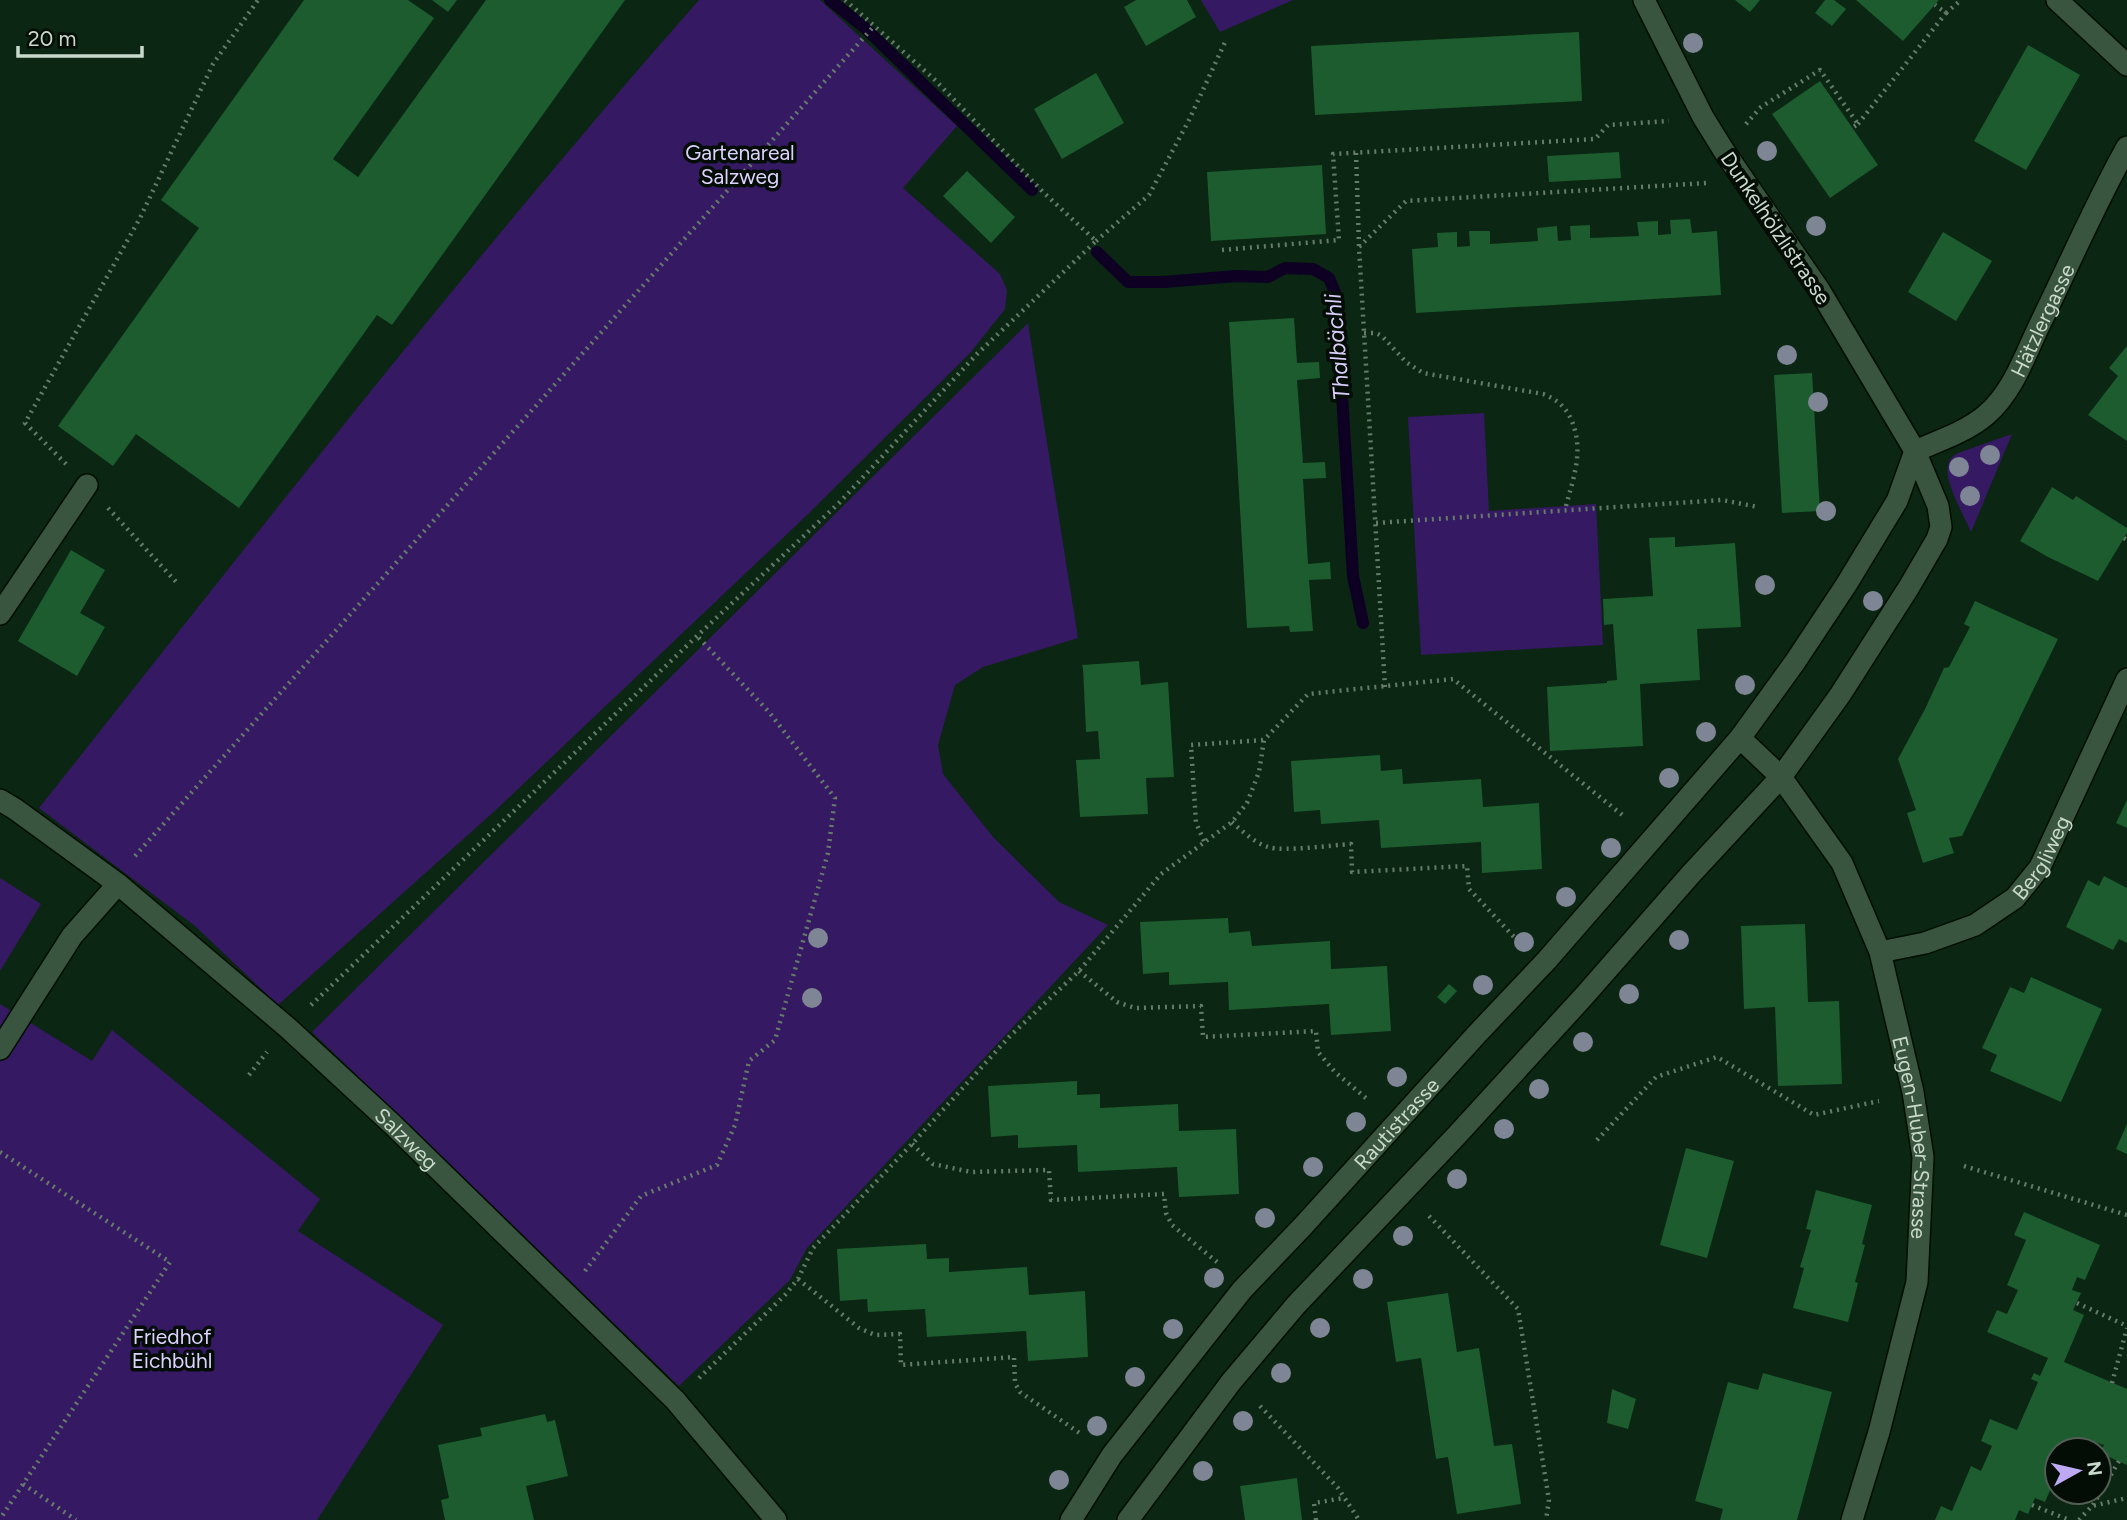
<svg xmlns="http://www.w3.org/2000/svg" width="2127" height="1520" font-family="Figtree,sans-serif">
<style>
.green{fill:#361963}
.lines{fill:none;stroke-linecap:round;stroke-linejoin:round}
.stream{stroke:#0d0023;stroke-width:12}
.building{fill:#1c5c2e}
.minor-casing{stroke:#000e01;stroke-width:24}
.path{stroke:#667c6b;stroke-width:4.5;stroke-dasharray:2 5;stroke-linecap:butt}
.minor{stroke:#3a553f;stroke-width:21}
.tree{fill:#7e8594}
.labels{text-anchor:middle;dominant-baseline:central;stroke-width:7;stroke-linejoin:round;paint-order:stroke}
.park-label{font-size:21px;fill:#ddd2fe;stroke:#030c05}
.street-label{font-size:21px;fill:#c9d9cb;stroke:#030c05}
.water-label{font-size:23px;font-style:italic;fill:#d9cefa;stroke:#030c05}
</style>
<rect width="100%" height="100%" fill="#0b2612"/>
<!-- green -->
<g class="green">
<path d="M 699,0 L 820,0 L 957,126 L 903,188 L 1000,274 L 1007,290 L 1005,309 L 971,352 L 806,516 L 498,808 L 278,1005 L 195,926 L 39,808 C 255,536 469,261 699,0 Z"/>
<polygon points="1201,0 1293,0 1220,32"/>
<polygon points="1028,323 1078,638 983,667 955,685 938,745 943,774 993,837 1059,902 1108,925 807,1248 790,1280 679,1386 312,1032"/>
<polygon points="1484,413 1489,511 1596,504 1603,645 1421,655 1408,417"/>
<path d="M 2012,434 L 1971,532 C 1964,516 1944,481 1948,466 C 1949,459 1953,456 1958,453 Z"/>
<polygon points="0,878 41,904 0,971"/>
<polygon points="0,1004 92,1061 112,1030 320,1199 298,1231 443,1325 317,1520 0,1520"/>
</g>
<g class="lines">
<!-- stream -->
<g class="stream">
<polyline points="830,0 865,28 1032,190"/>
<polyline points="1097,252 1128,282 1164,282 1236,276 1268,277 1285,268 1313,269 1329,278 1336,295 1353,576 1363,623"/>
</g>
</g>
<!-- building -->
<g class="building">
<polygon points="304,0 408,0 434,18 333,159 358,177 486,0 625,0 392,325 377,315 239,508 136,434 113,466 58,426 199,228 161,200"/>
<polygon points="432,0 457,0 448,12"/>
<polygon points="1136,0 1187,0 1196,17 1146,46 1124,7"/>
<polygon points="1735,0 1760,0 1750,12"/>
<polygon points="1825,0 1834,0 1846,9 1832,26 1815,13"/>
<polygon points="1856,0 1939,0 1903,41"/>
<polygon points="1579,32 1582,101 1315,115 1311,46"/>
<polygon points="2028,45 2080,75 2026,170 1974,141"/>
<polygon points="1096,73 1124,123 1062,159 1034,109"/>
<polygon points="1820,81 1878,165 1830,198 1772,114"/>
<polygon points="1619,152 1621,178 1549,182 1547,156"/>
<polygon points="1322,165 1326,234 1211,241 1207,172"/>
<polygon points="967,171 1015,217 991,243 943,196"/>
<polygon points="1690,219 1692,233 1717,231 1721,295 1416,313 1412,249 1438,247 1437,233 1457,232 1457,247 1470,246 1469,231 1490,231 1490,244 1538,241 1537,228 1557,226 1558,241 1571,240 1570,226 1590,225 1590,238 1639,236 1637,222 1658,221 1658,235 1671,234 1670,220"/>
<polygon points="1943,232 1992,261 1956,321 1908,292"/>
<polygon points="1294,318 1297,363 1319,362 1320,378 1297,380 1303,463 1325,462 1326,478 1303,479 1308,564 1330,562 1331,579 1309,580 1313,631 1290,632 1289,626 1247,628 1229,322"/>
<polygon points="2127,346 2127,441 2088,415 2118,376 2109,368"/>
<polygon points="1812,373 1820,511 1782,513 1774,375"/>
<polygon points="2052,487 2073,500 2076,496 2127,528 2127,533 2098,581 2048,557 2020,541"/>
<polygon points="1675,537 1675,547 1735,543 1741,627 1697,629 1700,680 1640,684 1643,746 1550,751 1547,687 1607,683 1607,681 1617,680 1613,624 1604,625 1603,599 1653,596 1649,538"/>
<polygon points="71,550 105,570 80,613 105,627 77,676 18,641"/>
<polygon points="1975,601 2058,639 1962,836 1949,838 1954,853 1923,863 1907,813 1916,810 1898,759 1925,709 1944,668 1949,667 1970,627 1964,624"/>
<polygon points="1139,661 1141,685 1168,682 1174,777 1146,778 1148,814 1080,817 1076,760 1100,759 1098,731 1086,732 1083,668 1082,665"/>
<polygon points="1380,755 1381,771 1402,769 1403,784 1481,779 1483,807 1539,803 1542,869 1482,873 1481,842 1381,848 1379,820 1321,824 1320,810 1294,812 1291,761"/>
<polygon points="2127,800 2127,828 2116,823"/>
<polygon points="2104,876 2127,888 2127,943 2119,939 2113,950 2066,927 2088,880 2099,886"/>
<polygon points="1228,918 1229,933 1250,931 1252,946 1330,941 1331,969 1387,966 1391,1031 1331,1035 1329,1004 1229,1010 1228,982 1169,985 1169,972 1143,974 1140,922"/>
<polygon points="1805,924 1808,1002 1839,1001 1842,1084 1778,1086 1775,1007 1744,1009 1741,926"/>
<polygon points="2031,977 2102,1009 2061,1102 1990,1071 1997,1055 1982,1048 2010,987 2024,993"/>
<polygon points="1449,984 1457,991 1445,1004 1437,997"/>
<polygon points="1077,1081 1077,1095 1100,1094 1100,1108 1178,1104 1179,1131 1236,1129 1239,1194 1179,1197 1177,1167 1078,1172 1077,1145 1018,1148 1018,1135 991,1137 988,1086"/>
<polygon points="2127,1124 2127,1154 2116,1149"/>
<polygon points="1686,1148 1734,1161 1707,1258 1660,1245"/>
<polygon points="1816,1190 1872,1205 1862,1244 1865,1245 1855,1282 1858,1283 1848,1322 1793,1308 1804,1268 1800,1267 1811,1230 1806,1229"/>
<polygon points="2024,1212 2100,1245 2085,1280 2077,1277 2072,1290 2081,1293 2073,1310 2084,1315 2064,1362 2127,1389 2127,1465 2100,1453 2104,1445 2091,1441 2087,1450 2070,1442 2067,1450 2057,1450 2057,1474 2045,1502 2035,1498 2028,1514 2019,1510 2015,1520 1935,1520 1941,1506 1952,1511 1971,1466 1981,1471 1992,1446 1981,1441 1990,1419 2017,1430 2038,1382 2031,1379 2034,1373 2040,1376 2048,1358 1987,1332 1997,1310 2007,1314 2018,1290 2007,1285 2026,1240 2014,1235"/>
<polygon points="926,1244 927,1259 949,1258 949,1272 1027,1267 1029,1295 1085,1291 1088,1357 1028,1361 1026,1331 927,1337 925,1309 868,1312 867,1299 840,1301 837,1249"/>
<polygon points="1448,1293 1457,1352 1479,1348 1494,1446 1512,1444 1521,1504 1457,1514 1448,1457 1436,1459 1421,1358 1396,1362 1387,1302"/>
<polygon points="1763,1373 1832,1392 1797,1520 1720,1520 1723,1509 1695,1501 1728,1382 1758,1390"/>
<polygon points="1612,1389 1636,1399 1628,1429 1607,1423"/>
<polygon points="545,1414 547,1422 555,1420 568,1476 526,1486 534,1520 445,1520 441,1500 449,1498 438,1445 482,1436 480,1428"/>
<polygon points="1297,1478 1302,1520 1245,1520 1240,1486"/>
</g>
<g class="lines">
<defs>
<g id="minor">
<polyline points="2057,0 2127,65"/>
<polyline points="0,614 87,485"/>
<path id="s1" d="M 1740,738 L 1781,777 L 1842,863 L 1880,952 L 1913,1092 L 1923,1157 L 1917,1282 L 1879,1432 L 1852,1520"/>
<path id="s2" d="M 0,800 L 15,809 L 118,884 L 288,1028 L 392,1124 L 675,1400 L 776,1520"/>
<path id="s3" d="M 1880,952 L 1925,943 L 1975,925 L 2015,898 L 2040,867 L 2127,679"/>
<polyline points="0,1049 72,936 118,884"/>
<path id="s4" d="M 1071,1520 L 1112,1455 L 1242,1290 L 1304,1225 L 1477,1034 L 1547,960 L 1740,738 L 1795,662 L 1846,585 L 1897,501 L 1915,451 C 1938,441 1966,432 1986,415 C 2013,392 2025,355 2040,324 C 2069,265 2095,204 2127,147"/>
<polyline points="1128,1520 1231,1382 1296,1305 1458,1134 1585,995 1691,874 1781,777 1840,695 1909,587 1937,539 1941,527 1938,506 1915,451 1820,291 1724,151 1703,117 1644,0"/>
</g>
</defs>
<!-- minor casing -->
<use href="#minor" class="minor-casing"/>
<!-- path -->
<g class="path">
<polyline points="1946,13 1961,0"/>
<polyline points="1746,124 1761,107 1820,70 1858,124 1852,128"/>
<polyline points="1858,124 1946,13 1935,5"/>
<polyline points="1356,153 1359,246"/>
<polyline points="1096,241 1149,195 1189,120 1226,40"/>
<polyline points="1222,250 1339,240 1333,154 1595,139 1608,125 1669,121"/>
<path d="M 1364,333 L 1376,333 L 1382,336 L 1406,362 L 1423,373 L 1543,394 C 1556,399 1565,406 1571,419 C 1585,451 1573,478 1565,510"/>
<polyline points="66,464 25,423 140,218 213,64 258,0"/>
<polyline points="108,508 178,584"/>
<polyline points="1376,523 1722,500 1758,507"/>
<polyline points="2124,538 2127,540"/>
<polyline points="1385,687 1359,247 1406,201 1707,183"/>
<path d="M 1232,822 C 1242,831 1255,843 1268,847 C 1284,852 1333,845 1351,844 L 1352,872 L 1467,866 L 1469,889 L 1515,938"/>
<polyline points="1204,841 1196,823 1191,745 1264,740"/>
<polyline points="135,856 874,26"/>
<polyline points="1079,971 1117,1002 1135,1008 1201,1006 1203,1037 1316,1031 1318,1052 1335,1072 1367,1099"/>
<polyline points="311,1005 697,636 840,502 977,354 1096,241 1044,193 934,79 845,0"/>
<polyline points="249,1075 267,1052"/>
<polyline points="1597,1140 1656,1077 1717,1057 1814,1115 1879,1101"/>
<polyline points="912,1144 933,1164 971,1172 1049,1170 1051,1200 1164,1194 1166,1213 1172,1225 1217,1262"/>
<polyline points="0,1152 170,1262 0,1519"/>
<polyline points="1964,1166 2127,1215"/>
<polyline points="1429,1216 1518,1309 1549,1500 1546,1520"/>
<polyline points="585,1271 641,1196 717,1165 735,1125 749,1061 775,1040 828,853 835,798 769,712 697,636"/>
<polyline points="798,1279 859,1328 875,1335 900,1334 901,1365 1014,1357 1015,1383 1020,1392 1081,1434"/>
<polyline points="2077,1303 2127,1326"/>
<polyline points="699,1378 785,1295 798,1279 813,1248 912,1144 1009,1037 1079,971 1161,874 1232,822 1247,803 1259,772 1264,740 1308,694 1453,679 1626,818"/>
<polyline points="2112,1383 2127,1328"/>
<polyline points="1260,1406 1338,1488 1359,1520"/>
<polyline points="23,1484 76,1520"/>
<polyline points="2032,1505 2069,1520"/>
<polyline points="2093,1505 2119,1461"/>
<polyline points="1316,1520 1314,1503 1344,1498"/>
<polyline points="2079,1520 2092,1506 2127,1498"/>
</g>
<!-- minor -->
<use href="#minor" class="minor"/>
</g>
<!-- trees -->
<g class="tree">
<circle cx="1693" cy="43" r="10"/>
<circle cx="1767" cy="151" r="10"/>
<circle cx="1816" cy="226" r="10"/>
<circle cx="1787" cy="355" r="10"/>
<circle cx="1818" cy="402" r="10"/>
<circle cx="1990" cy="455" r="10"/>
<circle cx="1959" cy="467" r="10"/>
<circle cx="1970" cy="496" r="10"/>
<circle cx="1826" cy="511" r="10"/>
<circle cx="1765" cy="585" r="10"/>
<circle cx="1873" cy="601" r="10"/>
<circle cx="1745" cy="685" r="10"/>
<circle cx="1706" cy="732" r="10"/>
<circle cx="1669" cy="778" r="10"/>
<circle cx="1611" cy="848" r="10"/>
<circle cx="1566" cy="897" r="10"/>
<circle cx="818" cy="938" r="10"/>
<circle cx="1679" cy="940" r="10"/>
<circle cx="1524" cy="942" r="10"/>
<circle cx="1483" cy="985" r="10"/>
<circle cx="1629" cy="994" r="10"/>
<circle cx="812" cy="998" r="10"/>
<circle cx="1583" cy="1042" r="10"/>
<circle cx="1397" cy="1077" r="10"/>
<circle cx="1539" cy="1089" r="10"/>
<circle cx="1356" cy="1122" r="10"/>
<circle cx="1504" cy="1129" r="10"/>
<circle cx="1313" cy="1167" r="10"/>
<circle cx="1457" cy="1179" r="10"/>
<circle cx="1265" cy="1218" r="10"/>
<circle cx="1403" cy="1236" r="10"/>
<circle cx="1214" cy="1278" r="10"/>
<circle cx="1363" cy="1279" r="10"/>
<circle cx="1320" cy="1328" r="10"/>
<circle cx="1173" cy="1329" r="10"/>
<circle cx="1281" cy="1373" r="10"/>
<circle cx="1135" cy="1377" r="10"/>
<circle cx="1243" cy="1421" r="10"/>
<circle cx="1097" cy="1426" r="10"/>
<circle cx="1203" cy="1471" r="10"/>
<circle cx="1059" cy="1480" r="10"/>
</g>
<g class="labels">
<!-- park labels -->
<g class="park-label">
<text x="740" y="152">Gartenareal<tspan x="740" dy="24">Salzweg</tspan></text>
<text x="172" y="1336">Friedhof<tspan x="172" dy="24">Eichbühl</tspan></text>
</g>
<!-- street labels -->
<g class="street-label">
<text transform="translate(1776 228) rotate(56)">Dunkelhölzlistrasse</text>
<text stroke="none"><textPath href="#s4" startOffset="1559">Hätzlergasse</textPath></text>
<text stroke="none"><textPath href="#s3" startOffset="196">Bergliweg</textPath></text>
<text stroke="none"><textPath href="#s4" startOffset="514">Rautistrasse</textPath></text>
<text stroke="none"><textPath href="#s1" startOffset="448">Eugen-Huber-Strasse</textPath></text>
<text stroke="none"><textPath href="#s2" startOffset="530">Salzweg</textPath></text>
</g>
<!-- water labels -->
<g class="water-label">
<text transform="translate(1337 347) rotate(-95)">Thalbächli</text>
</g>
</g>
<!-- north arrow -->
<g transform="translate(2078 1471) rotate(82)"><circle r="33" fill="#030c05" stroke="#525e54" stroke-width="2"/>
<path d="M0-5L12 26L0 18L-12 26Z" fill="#bea9f5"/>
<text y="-10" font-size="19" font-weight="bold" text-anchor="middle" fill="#c9d9cb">N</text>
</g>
<!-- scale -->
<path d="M18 46v10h124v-10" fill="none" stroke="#c9d9cb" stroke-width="3.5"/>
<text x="28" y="46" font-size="21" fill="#c9d9cb" stroke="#030c05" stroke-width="5" paint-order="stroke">20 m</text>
</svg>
